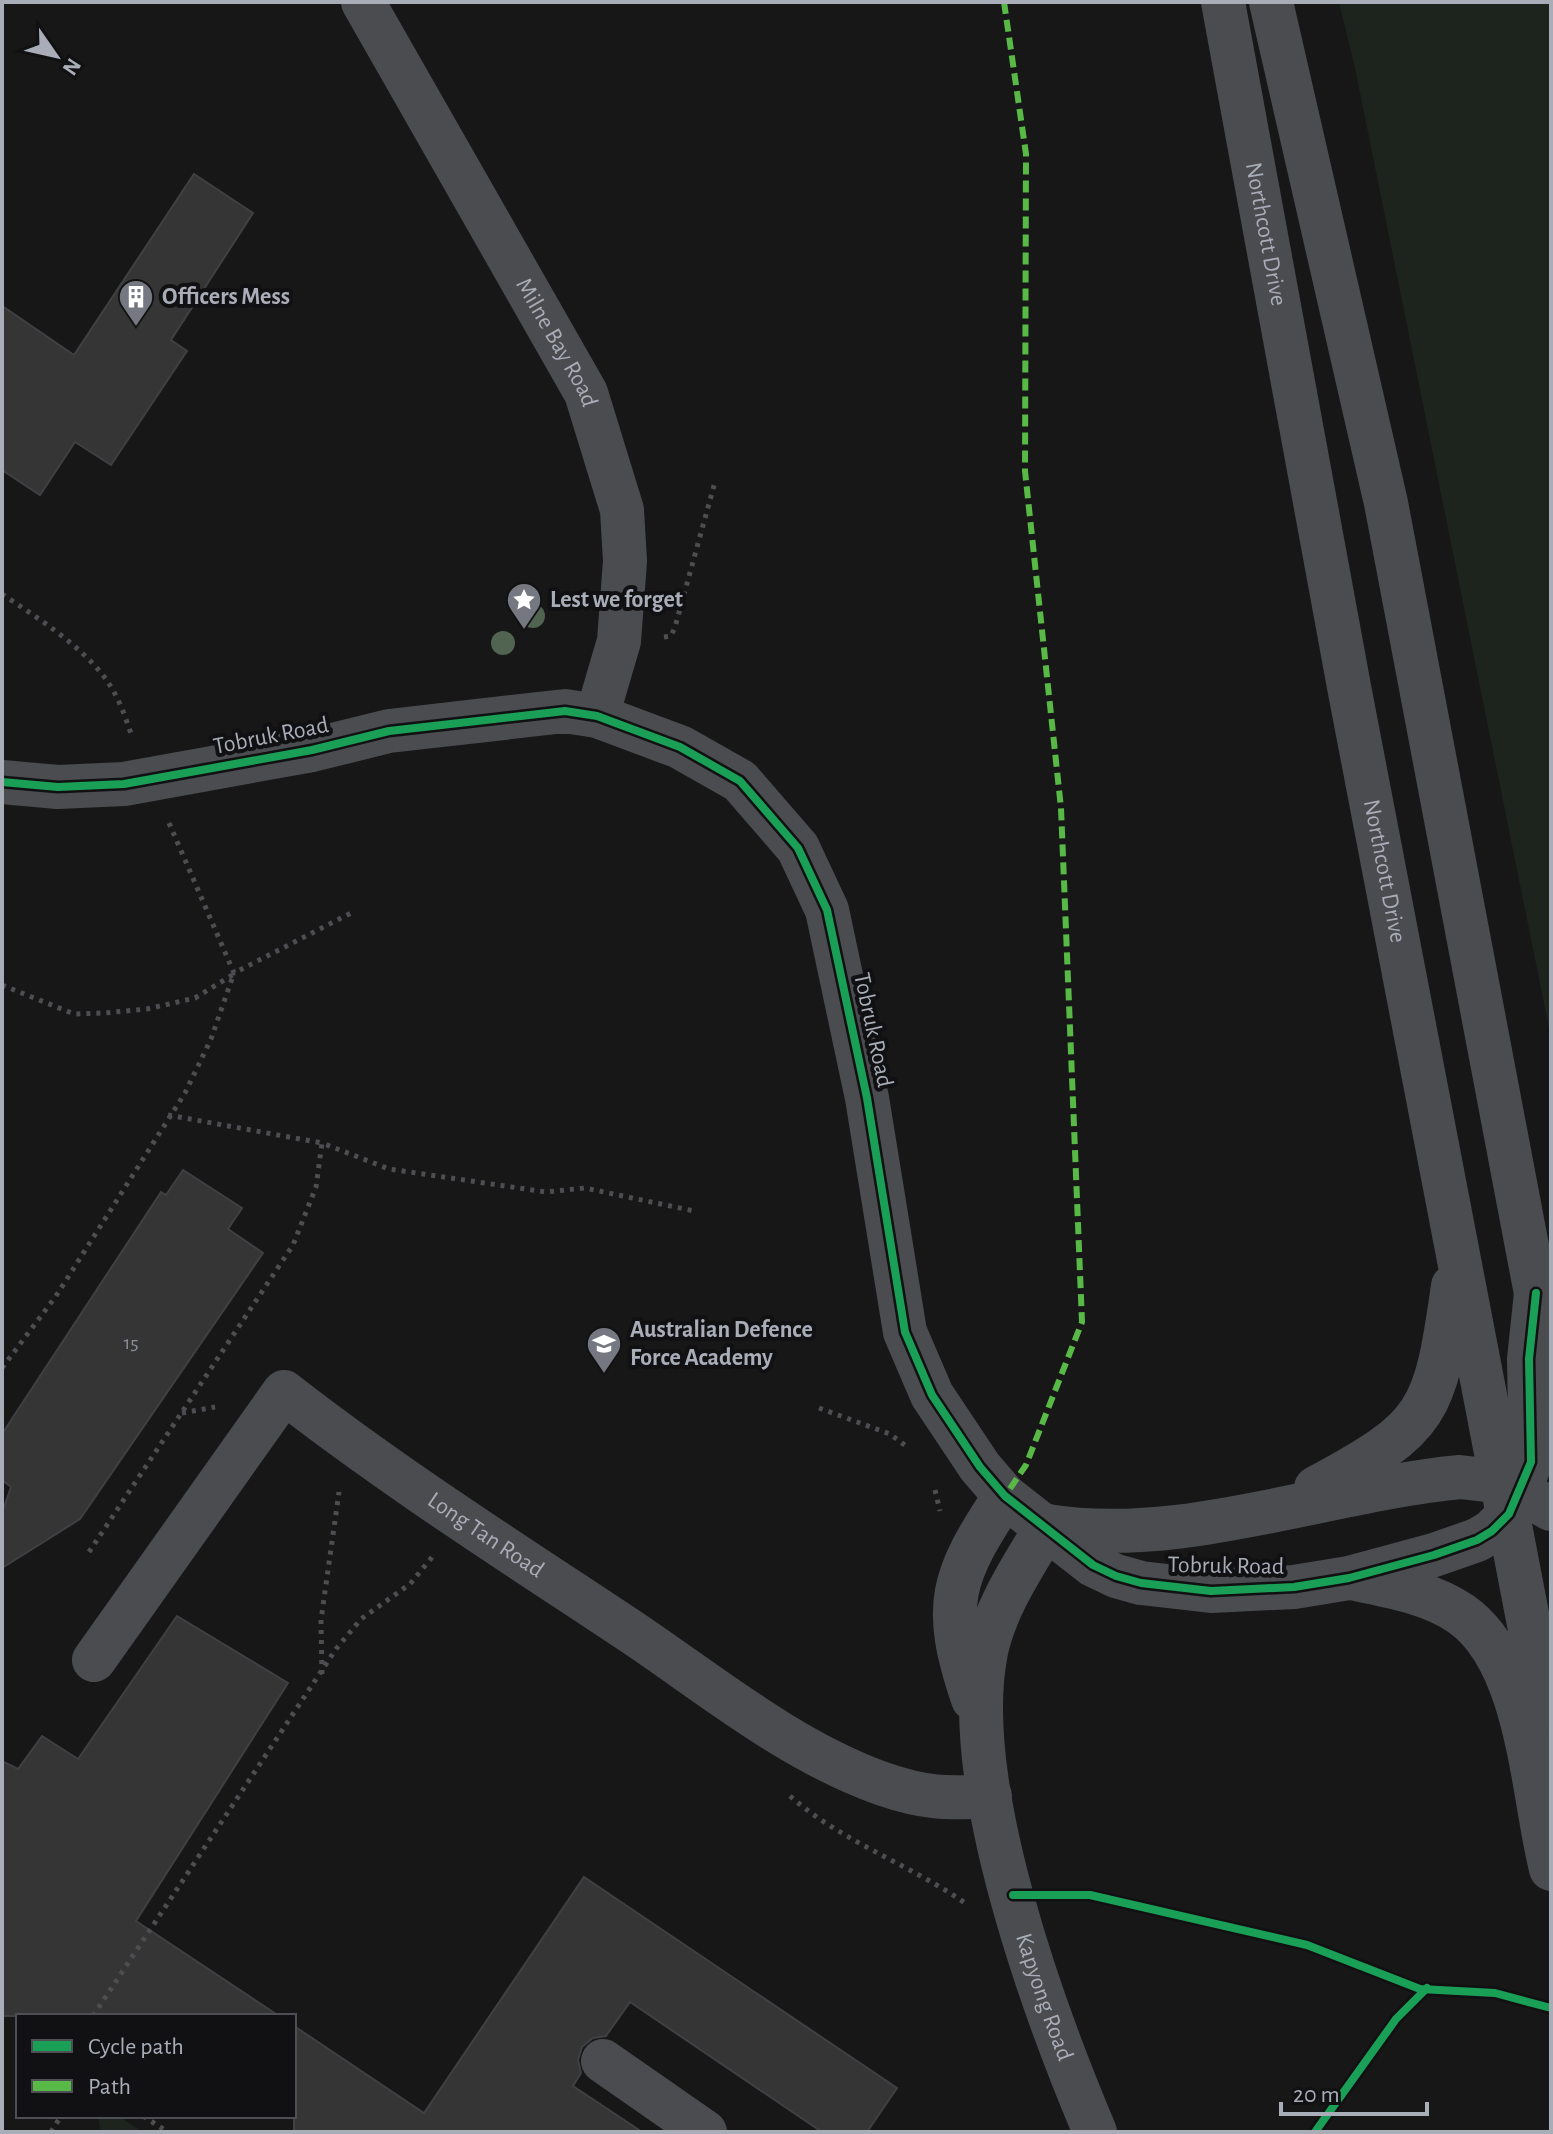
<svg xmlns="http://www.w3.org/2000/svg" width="1553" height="2134" font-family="'Alegreya Sans',sans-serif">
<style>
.green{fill:#1d241e}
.building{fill:#353536;stroke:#3f4043;stroke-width:2}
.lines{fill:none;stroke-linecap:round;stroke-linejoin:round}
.path{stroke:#4d4e52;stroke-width:5;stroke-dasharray:4 6;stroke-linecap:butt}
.minor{stroke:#4b4c50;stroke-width:44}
.quiet{stroke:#58b947;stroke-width:6;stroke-dasharray:12 6;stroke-linecap:butt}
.cycleway-casing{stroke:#111113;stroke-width:13}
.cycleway{stroke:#1a9f57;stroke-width:8}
.tree{fill:#506451}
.labels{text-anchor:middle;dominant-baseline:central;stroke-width:8;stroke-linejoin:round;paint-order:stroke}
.number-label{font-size:20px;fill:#8b8f98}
.street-label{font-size:24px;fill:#a8adb8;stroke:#111113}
.poi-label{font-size:24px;font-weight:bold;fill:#a8adb8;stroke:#111113;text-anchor:start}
</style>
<rect width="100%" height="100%" fill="#171717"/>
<!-- green -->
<g class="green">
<polygon points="1339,2 1551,2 1551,1038 1355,68"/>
<polygon points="98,2116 119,2116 142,2132 101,2132"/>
</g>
<!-- building -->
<g class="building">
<polygon points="194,174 253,213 171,340 187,351 111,465 75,442 40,495 2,470 2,306 74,355"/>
<polygon points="183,1170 242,1208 228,1229 263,1253 80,1519 2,1568 2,1513 11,1487 2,1480 2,1434 161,1192 166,1195"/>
<polygon points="177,1616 288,1683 136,1921 279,2016 2,2016 2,1761 18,1769 42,1736 78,1759"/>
<polygon points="584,1877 897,2088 867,2132 822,2132 630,2002 606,2036 593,2038 582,2047 578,2060 581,2073 573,2086 642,2132 294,2132 294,2026 424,2113"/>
</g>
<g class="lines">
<!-- path -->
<g class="path">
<path d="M 2,594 C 39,619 96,654 116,696 C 123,709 127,723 132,736"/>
<polyline points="664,637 671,636 675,627 715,482"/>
<polyline points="169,823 234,973 351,913"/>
<polyline points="2,985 74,1014 104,1013 147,1009 195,998 234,974"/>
<polyline points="168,1115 322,1143"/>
<polyline points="2,1368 56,1296 185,1093 211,1039 234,973"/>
<polyline points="819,1408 890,1434 906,1446"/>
<polyline points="182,1413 215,1407"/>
<polyline points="935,1490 940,1511"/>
<polyline points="89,1552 293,1245 316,1187 322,1143 389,1169 546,1192 585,1188 694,1211"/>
<polyline points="322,1674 321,1620 339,1492"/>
<path d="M 790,1796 C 842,1842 909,1864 965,1903"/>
<polyline points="93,2016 336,1649 361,1619 410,1584 433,1556"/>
<polyline points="143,2116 168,2132"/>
<polyline points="51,2132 61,2116"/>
</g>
<!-- minor -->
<g class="minor">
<path id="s1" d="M 363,2 L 586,393 L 622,510 L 625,561 L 619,641 L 597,716"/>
<path id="s2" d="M 1223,2 L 1350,692 L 1551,1739"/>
<polyline points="1271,2 1386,503 1541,1320"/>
<polyline points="2,782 58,787 124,784 312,750 389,731 565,711 597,716 680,747 740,781 798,848 827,910 867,1098 905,1332 932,1395 980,1467 1005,1496 1093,1565 1116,1576 1141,1583 1211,1591 1294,1587 1349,1578 1434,1555 1477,1540 1492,1531 1509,1514 1531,1462 1529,1359 1536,1293"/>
<path d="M 1316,1488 C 1430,1427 1435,1413 1453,1286"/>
<path id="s3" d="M 1047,1526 C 1024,1565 995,1607 986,1652 C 960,1783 1043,2009 1095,2132"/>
<path d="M 1047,1526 C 1182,1548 1325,1490 1460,1477 L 1503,1482 L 1551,1509"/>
<path d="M 1351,1578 C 1388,1586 1429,1592 1461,1614 C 1529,1661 1532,1793 1551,1869"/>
<path id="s4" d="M 94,1660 L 284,1392 C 397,1480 519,1557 639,1637 C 717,1690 793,1752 883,1784 C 924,1798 946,1799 990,1796"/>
<path d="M 973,1699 C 941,1605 951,1577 1005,1496"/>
<polyline points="603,2061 705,2132"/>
</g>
<!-- quiet -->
<polyline class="quiet" points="1004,2 1026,154 1025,471 1061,808 1082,1322 1026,1465 1005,1496"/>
<defs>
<g id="cycleway">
<polyline points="2,782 58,787 124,784 312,750 389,731 565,711 597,716 680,747 740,781 798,848 827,910 867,1098 905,1332 932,1395 980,1467 1005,1496 1093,1565 1116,1576 1141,1583 1211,1591 1294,1587 1349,1578 1434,1555 1477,1540 1492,1531 1509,1514 1531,1462 1529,1359 1536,1293"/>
<polyline points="1013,1895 1090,1895 1307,1945 1420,1989 1495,1993 1551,2008"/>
<polyline points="1315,2132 1396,2019 1427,1988"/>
</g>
</defs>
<!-- cycleway casing -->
<use href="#cycleway" class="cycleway-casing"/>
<!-- cycleway -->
<use href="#cycleway" class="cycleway"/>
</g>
<!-- trees -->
<g class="tree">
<circle cx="533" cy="616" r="12"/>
<circle cx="503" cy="643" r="12"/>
</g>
<!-- icons -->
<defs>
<symbol id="building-pin" viewBox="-11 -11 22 30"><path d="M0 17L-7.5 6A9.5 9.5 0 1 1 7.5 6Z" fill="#757880" stroke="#111113"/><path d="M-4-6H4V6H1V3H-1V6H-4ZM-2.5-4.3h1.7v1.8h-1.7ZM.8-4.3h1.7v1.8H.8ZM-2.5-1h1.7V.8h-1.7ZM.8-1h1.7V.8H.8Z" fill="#fff"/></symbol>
<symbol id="sight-pin" viewBox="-11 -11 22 30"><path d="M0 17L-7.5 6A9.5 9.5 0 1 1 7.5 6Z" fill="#757880" stroke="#111113"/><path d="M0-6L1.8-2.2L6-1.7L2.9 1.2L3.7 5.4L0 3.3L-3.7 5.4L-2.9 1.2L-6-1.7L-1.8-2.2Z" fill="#fff"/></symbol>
<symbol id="university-pin" viewBox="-11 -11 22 30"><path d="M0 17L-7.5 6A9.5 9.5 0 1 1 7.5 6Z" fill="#757880" stroke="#111113"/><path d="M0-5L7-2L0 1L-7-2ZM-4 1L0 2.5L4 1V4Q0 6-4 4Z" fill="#fff"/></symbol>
</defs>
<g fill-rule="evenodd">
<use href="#building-pin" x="116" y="277" width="40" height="54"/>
<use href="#sight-pin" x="504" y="580" width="40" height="54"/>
<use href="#university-pin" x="584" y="1324" width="40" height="54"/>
</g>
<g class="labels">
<!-- number labels -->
<g class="number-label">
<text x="131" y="1343">15</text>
</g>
<!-- street labels -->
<g class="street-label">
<text stroke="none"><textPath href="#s2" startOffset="236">Northcott Drive</textPath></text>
<text stroke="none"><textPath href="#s1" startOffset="392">Milne Bay Road</textPath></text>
<text transform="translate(271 736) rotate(-11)">Tobruk Road</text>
<text stroke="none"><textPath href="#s2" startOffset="884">Northcott Drive</textPath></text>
<text transform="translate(873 1030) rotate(78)">Tobruk Road</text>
<text stroke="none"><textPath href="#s4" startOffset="576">Long Tan Road</textPath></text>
<text transform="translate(1226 1566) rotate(1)">Tobruk Road</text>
<text stroke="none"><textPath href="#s3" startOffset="494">Kapyong Road</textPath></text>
</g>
<!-- poi labels -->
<g class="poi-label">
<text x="162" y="297">Officers Mess</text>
<text x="550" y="600">Lest we forget</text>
<text x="630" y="1330">Australian Defence<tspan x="630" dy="28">Force Academy</tspan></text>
</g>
</g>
<!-- border -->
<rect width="1553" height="2134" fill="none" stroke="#a8adb8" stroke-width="8"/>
<!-- legend -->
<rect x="16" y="2014" width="280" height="104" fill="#111113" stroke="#4d4f55" stroke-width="2"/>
<rect x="32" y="2040" width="40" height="12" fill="#1a9f57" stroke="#4d4f55" stroke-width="2"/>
<text x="88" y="2054" font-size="24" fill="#a8adb8">Cycle path</text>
<rect x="32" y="2080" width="40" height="12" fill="#58b947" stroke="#4d4f55" stroke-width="2"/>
<text x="88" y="2094" font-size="24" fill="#a8adb8">Path</text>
<!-- north arrow -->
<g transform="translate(56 56) rotate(124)" stroke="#111113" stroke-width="6" paint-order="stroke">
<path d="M0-6L14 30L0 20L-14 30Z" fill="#a8adb8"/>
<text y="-12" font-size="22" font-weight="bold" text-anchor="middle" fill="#a8adb8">N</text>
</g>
<!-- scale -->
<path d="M1281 2102v12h146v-12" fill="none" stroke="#a8adb8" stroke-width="4"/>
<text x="1293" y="2102" font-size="24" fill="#a8adb8" stroke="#111113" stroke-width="6" paint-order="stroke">20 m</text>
</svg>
